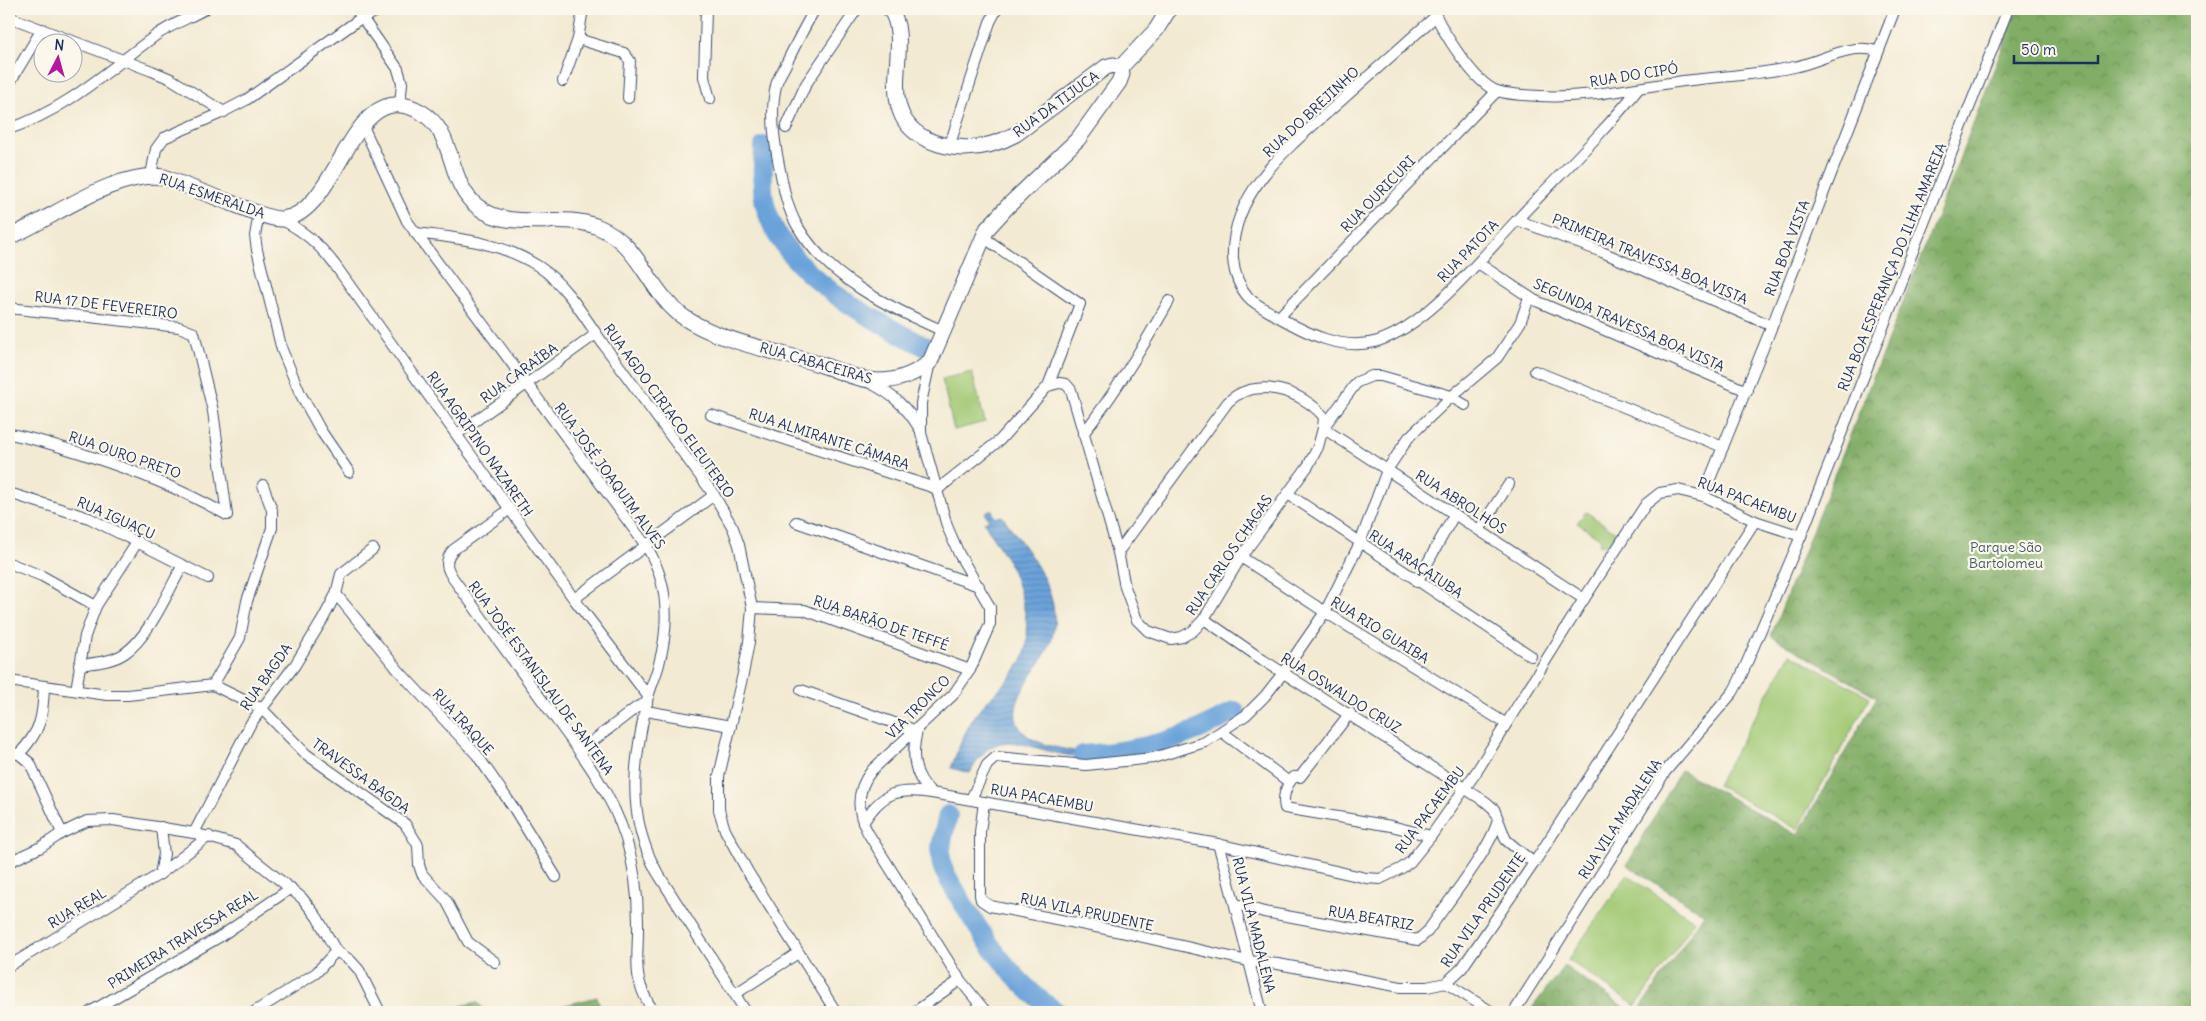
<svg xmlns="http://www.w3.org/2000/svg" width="2206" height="1021" font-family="Delius,sans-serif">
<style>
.green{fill:#a2c974;stroke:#5e7c69}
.forest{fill:url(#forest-crowns);stroke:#4e6e62}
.water{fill:url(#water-rules);stroke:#43699c}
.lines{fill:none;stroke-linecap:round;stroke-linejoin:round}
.river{stroke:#6ba3da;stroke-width:20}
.street-casing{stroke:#3b4b6f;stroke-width:12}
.secondary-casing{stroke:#3b4b6f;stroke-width:17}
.street{stroke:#fff;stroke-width:10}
.secondary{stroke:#fff;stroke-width:15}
.labels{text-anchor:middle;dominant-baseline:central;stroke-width:4.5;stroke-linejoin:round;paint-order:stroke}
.street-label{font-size:14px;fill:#1b2f5e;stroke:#fbf7ec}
.park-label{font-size:14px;fill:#445d65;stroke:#fbf7ec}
</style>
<defs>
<pattern id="forest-crowns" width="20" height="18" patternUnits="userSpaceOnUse" patternTransform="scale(1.25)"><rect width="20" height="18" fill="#81ad66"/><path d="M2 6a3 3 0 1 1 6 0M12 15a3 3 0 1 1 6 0" fill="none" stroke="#698d57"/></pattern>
<pattern id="water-rules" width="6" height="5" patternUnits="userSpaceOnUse" patternTransform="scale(1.25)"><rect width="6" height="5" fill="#6ba3da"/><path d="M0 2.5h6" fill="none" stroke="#5785b4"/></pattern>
</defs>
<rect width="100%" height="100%" fill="#fbf7ec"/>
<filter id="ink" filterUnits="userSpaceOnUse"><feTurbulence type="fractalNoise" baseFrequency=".02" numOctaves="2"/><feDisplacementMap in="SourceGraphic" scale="10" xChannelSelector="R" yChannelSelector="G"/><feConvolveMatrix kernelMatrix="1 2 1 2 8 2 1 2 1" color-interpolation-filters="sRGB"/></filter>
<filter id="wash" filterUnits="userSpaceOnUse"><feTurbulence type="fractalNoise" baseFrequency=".0096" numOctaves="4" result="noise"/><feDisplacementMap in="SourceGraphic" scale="20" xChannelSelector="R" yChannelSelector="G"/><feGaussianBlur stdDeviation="1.12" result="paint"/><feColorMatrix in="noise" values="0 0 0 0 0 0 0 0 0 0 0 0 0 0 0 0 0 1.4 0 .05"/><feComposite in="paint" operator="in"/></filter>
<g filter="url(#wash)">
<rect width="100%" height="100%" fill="#f2ead1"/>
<!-- green -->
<g class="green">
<polygon points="972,372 985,422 954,430 942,379"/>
<polygon points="1586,512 1617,533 1609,548 1599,544 1601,539 1577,523"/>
<polygon points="1790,654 1870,697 1797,829 1717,785"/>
<polygon points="1627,875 1695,921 1636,1006 1568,960"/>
</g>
<!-- forest -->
<g class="forest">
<path d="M 2017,9 L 2197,9 L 2197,1012 L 1638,1012 L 1704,914 L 1627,865 L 1681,770 L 1797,835 L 1877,697 L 1771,636 C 1852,427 1938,219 2017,9 Z"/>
<polygon points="1564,966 1631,1012 1529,1012"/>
<polygon points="597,997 602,1012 538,1012"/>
<polygon points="477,1002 487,1012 458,1012 460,1006"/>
</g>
<!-- water -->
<path class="water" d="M 992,510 L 995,518 L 1002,516 C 1024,546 1059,587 1054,628 C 1051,651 1036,667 1025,686 C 995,736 1043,747 1083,752 L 1082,757 C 1071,756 1059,754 1048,751 C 1010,740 991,733 970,773 L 951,768 C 958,750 965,729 977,713 C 992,693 1016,678 1025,653 C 1033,630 1019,582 1008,561 C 1000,548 991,535 984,522 L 989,520 L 985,513 Z"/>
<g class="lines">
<!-- river -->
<g class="river">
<path d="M 764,146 C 763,168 760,193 768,214 C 789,277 872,320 928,348"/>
<path d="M 1083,755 C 1138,751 1187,740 1235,711"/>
<path d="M 948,815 C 945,830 938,850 942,865 C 945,876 953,886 958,895 C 983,939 1015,985 1057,1012"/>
</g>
</g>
</g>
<g filter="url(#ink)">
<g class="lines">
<defs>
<g id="street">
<polyline points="356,9 398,69 402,83 400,105"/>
<polyline points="706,9 704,77 710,99"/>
<path d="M 815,9 C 804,27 795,46 785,66 C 782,72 777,79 776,86 C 770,111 774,141 779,165 C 783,186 787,209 798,227 C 829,280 890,307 943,331"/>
<path d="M 1433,9 C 1442,31 1474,83 1497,91 C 1510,95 1525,95 1539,96 C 1591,99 1641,86 1692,80 C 1726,76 1761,74 1794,67 C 1820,62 1850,42 1877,51"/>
<path d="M 1436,16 C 1406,43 1375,70 1344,98 C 1298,140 1230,188 1233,258 C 1234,273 1239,287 1249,298 C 1256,305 1267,310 1275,315 C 1306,333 1342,352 1378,341 C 1428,325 1481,258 1516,221 C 1558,176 1600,137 1639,88"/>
<polyline points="9,17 152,71 171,79 224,112"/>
<polyline points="578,39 624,53 630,61 628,98"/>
<polyline points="563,81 578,39 583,9"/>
<polyline points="9,84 42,29"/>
<path d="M 362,124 L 407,221 L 647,547 C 669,584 670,623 659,664 C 656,676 651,686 648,697 C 634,758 625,815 657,872 L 746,1012"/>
<polyline points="786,128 806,84 857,9"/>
<path d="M 9,129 C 66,110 107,71 155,36 C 170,25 189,18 205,9"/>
<polyline points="949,147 990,22 997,9"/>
<polyline points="151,175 156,149 164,138 219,114 246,100 361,18 383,9"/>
<polyline points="259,213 255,236 257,250 282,350 300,393 321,431 349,472"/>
<path d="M 280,219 C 304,231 319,244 335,265 L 574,599 L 648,696"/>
<polyline points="1517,220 1602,252 1772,326"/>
<path d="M 415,233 C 457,238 501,242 538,266 C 567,285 586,320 606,348 C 642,397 678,446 714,495 L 733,528 L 739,545 L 752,608 L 749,642 L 743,674 L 719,776 L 719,810 L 725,830 L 748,872 L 836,1012"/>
<polyline points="1478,263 1534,300 1747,391"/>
<polyline points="9,308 179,327 194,333 213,411 227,515"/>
<polyline points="1279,317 1497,91"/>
<path d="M 930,362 L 921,403 L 921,433 L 947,526 L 959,554 L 990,607 L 990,624 L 970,670 L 953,695 L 872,770 C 856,790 856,811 868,833 L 960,980 L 986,1012"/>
<polyline points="1535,371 1723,447"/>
<path d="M 870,383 C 892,394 907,407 919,428"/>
<polyline points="1048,386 1059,383 1066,384 1071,390 1118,552 1125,587 1137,620 1148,631 1171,639 1182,637 1193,631 1204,619 1241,557 1308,466 1318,447 1323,428 1357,382 1372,376 1381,376 1448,395 1465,405"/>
<polyline points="711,415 938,489 1000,440 1048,386 1080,304 983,237"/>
<path d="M 9,434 C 35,438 61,447 86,455 C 138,472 179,488 227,515"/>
<polyline points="457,434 596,334"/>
<path d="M 1083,434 C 1116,392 1143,347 1169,301"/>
<polyline points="9,493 89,518 208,578"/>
<polyline points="1288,494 1531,656"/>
<polyline points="1703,496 1772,326 1895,9"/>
<path d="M 510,509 L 453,550 C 443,562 447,570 455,581 C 486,623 516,665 547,707 C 577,748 611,790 626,839 C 634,865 638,894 638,922 C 639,960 630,977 654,1012"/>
<polyline points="796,522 979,586"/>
<polyline points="1479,530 1509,484"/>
<path d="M 1118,552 L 1228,402 C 1255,376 1302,390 1324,417 L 1323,428 L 1584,599"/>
<polyline points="1241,557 1325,612 1505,723"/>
<polyline points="9,563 42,576 96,606"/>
<polyline points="1417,582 1454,515"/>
<polyline points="336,594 399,671 477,755 515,810 556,877"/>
<polyline points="574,599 714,495"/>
<polyline points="752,608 804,610 970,670"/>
<polyline points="1204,619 1263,660 1486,802 1494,809 1506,840 1534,863"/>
<path d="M 79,665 C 94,663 112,662 125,653 C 149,637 168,591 183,565"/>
<polyline points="9,681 107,695 128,695 213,685 240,638 247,601 272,528 272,510 263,485"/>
<polyline points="213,685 262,709 306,754 405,824 418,845 419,865 422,874 446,900 468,942 495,962"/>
<polyline points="76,690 85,636 96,606 138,541"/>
<polyline points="801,690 917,731"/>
<polyline points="646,711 731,726"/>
<path d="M 1350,713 L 1300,777 L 1294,777 C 1286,785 1282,797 1285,808 L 1391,826 L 1431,836"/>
<path d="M 917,731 C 911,755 913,776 932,793 L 1218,844 L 1366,878 L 1380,879 L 1402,868 L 1410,862 L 1431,836 L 1477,771 L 1584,599 L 1646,504 L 1660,493 L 1678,490 L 1703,496 L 1755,521 L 1801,536"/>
<polyline points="1222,732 1289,782"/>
<polyline points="580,751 637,707 647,703"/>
<polyline points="9,753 19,754 30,763 62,833 41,847 9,862"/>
<path d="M 19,754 C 41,731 43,717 44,686"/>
<polyline points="971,799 987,765 996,757 1086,765 1153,758 1205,742 1246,715 1265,696 1283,673 1325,612 1360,543 1387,470 1409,437 1452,396 1497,358 1520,323 1529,298"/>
<polyline points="984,802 980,832 980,895 981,900 990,906 1121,932 1248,961 1278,964 1401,987 1427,987 1446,983 1462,968 1534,863 1755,521"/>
<path d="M 863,823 C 882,792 897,788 932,793"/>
<polyline points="62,833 87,821 113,820 194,833 236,845 302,898 317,917 336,951 350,960 359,970 380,1012"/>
<polyline points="194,833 251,723 295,665 323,619 336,594 341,574 373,549"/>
<path d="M 1218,844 C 1235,900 1247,956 1262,1012"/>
<polyline points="160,874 164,854 161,827"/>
<path d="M 1236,904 L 1264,912 L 1418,940 L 1428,931 C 1446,904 1491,849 1498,820"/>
<polyline points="9,966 160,874 209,836"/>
<polyline points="1446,983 1492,1012"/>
<polyline points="735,994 798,953"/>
<polyline points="916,1011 960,980"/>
<polyline points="90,1012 221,936 291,888"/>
<polyline points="254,1012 316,973 336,951"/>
<polyline points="1514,1012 1665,772 1733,692 1739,681 1801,536 2008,9"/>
</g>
<g id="secondary">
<path d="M 890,9 C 917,46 864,121 939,144 C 966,152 992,147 1016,134 L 1106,67 L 1113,65 L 1121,67"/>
<polyline points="1121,67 1156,30 1169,9"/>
<path d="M 9,237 C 53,218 118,169 164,177 C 191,188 218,198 244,208 C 255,212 269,219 281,219 C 340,216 350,71 421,112 C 457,133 446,183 478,207 C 511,233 560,211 598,227 C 638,243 647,286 677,312 C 708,339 779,352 819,364 C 838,370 857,380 878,381 C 898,381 914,375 930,362 L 987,229 L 1007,207 L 1078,139 L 1119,82 L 1122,74 L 1121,67"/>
</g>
</defs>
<!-- street casing -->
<use href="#street" class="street-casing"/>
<!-- secondary casing -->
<use href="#secondary" class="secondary-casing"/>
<!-- street -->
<use href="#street" class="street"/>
<!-- secondary -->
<use href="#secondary" class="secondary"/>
</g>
</g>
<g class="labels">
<!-- street labels -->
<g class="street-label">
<text transform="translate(1634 75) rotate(-9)">RUA DO CIPÓ</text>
<text transform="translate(1056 104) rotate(-36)">RUA DA TIJUCA</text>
<text transform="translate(1311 112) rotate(-43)">RUA DO BREJINHO</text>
<text transform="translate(1378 194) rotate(-46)">RUA OURICURI</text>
<text transform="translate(212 196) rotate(19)">RUA ESMERALDA</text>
<text transform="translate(1787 248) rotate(-69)">RUA BOA VISTA</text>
<text transform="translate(1468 251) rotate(-46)">RUA PATOTA</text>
<text transform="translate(1650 259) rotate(23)">PRIMEIRA TRAVESSA BOA VISTA</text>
<text transform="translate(1892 267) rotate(-68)">RUA BOA ESPERANÇA DO ILHA AMAREIA</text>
<text transform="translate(106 305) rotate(7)">RUA 17 DE FEVEREIRO</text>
<text transform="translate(1629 325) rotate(24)">SEGUNDA TRAVESSA BOA VISTA</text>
<text transform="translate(816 363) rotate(16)">RUA CABACEIRAS</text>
<text transform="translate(519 373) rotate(-36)">RUA CARAÍBA</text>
<text transform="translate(669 411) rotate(54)">RUA AGDO CIRIACO ELEUTERIO</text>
<text transform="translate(829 439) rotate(18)">RUA ALMIRANTE CÂMARA</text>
<text transform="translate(480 444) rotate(55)">RUA AGRIPINO NAZARETH</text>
<text transform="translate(125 455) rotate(19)">RUA OURO PRETO</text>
<text transform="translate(610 476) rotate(54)">RUA JOSÉ JOAQUIM ALVES</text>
<text transform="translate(1747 500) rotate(21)">RUA PACAEMBU</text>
<text transform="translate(1461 502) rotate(33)">RUA ABROLHOS</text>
<text transform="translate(116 518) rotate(24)">RUA IGUAÇU</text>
<text transform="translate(1229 555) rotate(-56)">RUA CARLOS CHAGAS</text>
<text transform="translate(1416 564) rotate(34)">RUA ARAÇAIUBA</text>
<text transform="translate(881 623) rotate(19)">RUA BARÃO DE TEFFÉ</text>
<text transform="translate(1380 630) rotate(32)">RUA RIO GUAIBA</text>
<text transform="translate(266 677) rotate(-55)">RUA BAGDA</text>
<text transform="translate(541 678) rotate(54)">RUA JOSÉ ESTANISLAU DE SANTENA</text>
<text transform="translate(1341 693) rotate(32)">RUA OSWALDO CRUZ</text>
<text transform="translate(918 707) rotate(-45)">VIA TRONCO</text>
<text transform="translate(463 722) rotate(48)">RUA IRAQUE</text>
<text transform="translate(361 776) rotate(36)">TRAVESSA BAGDA</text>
<text transform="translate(1042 798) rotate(10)">RUA PACAEMBU</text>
<text transform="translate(1430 810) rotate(-53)">RUA PACAEMBU</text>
<text transform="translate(1620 819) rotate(-57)">RUA VILA MADALENA</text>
<text transform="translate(77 908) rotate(-31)">RUA REAL</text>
<text transform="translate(1483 910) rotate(-55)">RUA VILA PRUDENTE</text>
<text transform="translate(1087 912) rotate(12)">RUA VILA PRUDENTE</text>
<text transform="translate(1371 918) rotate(10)">RUA BEATRIZ</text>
<text transform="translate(1254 925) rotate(76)">RUA VILA MADALENA</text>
<text transform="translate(183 939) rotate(-32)">PRIMEIRA TRAVESSA REAL</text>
</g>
<!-- park labels -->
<g class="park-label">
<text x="2006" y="547">Parque São<tspan x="2006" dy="16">Bartolomeu</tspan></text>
</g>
</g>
<!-- margin -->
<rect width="2206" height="1021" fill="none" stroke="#fbf7ec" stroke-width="30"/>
<!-- north arrow -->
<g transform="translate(58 58) rotate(6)"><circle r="24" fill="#fbf7ec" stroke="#a1a7b3"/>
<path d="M0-4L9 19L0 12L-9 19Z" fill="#b5179e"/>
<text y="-8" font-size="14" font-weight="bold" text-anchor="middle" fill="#1b2f5e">N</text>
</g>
<!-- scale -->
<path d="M2014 55v8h84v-8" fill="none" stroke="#1b2f5e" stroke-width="2.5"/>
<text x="2021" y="55" font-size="15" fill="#1b2f5e" stroke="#fbf7ec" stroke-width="4" paint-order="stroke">50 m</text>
</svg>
